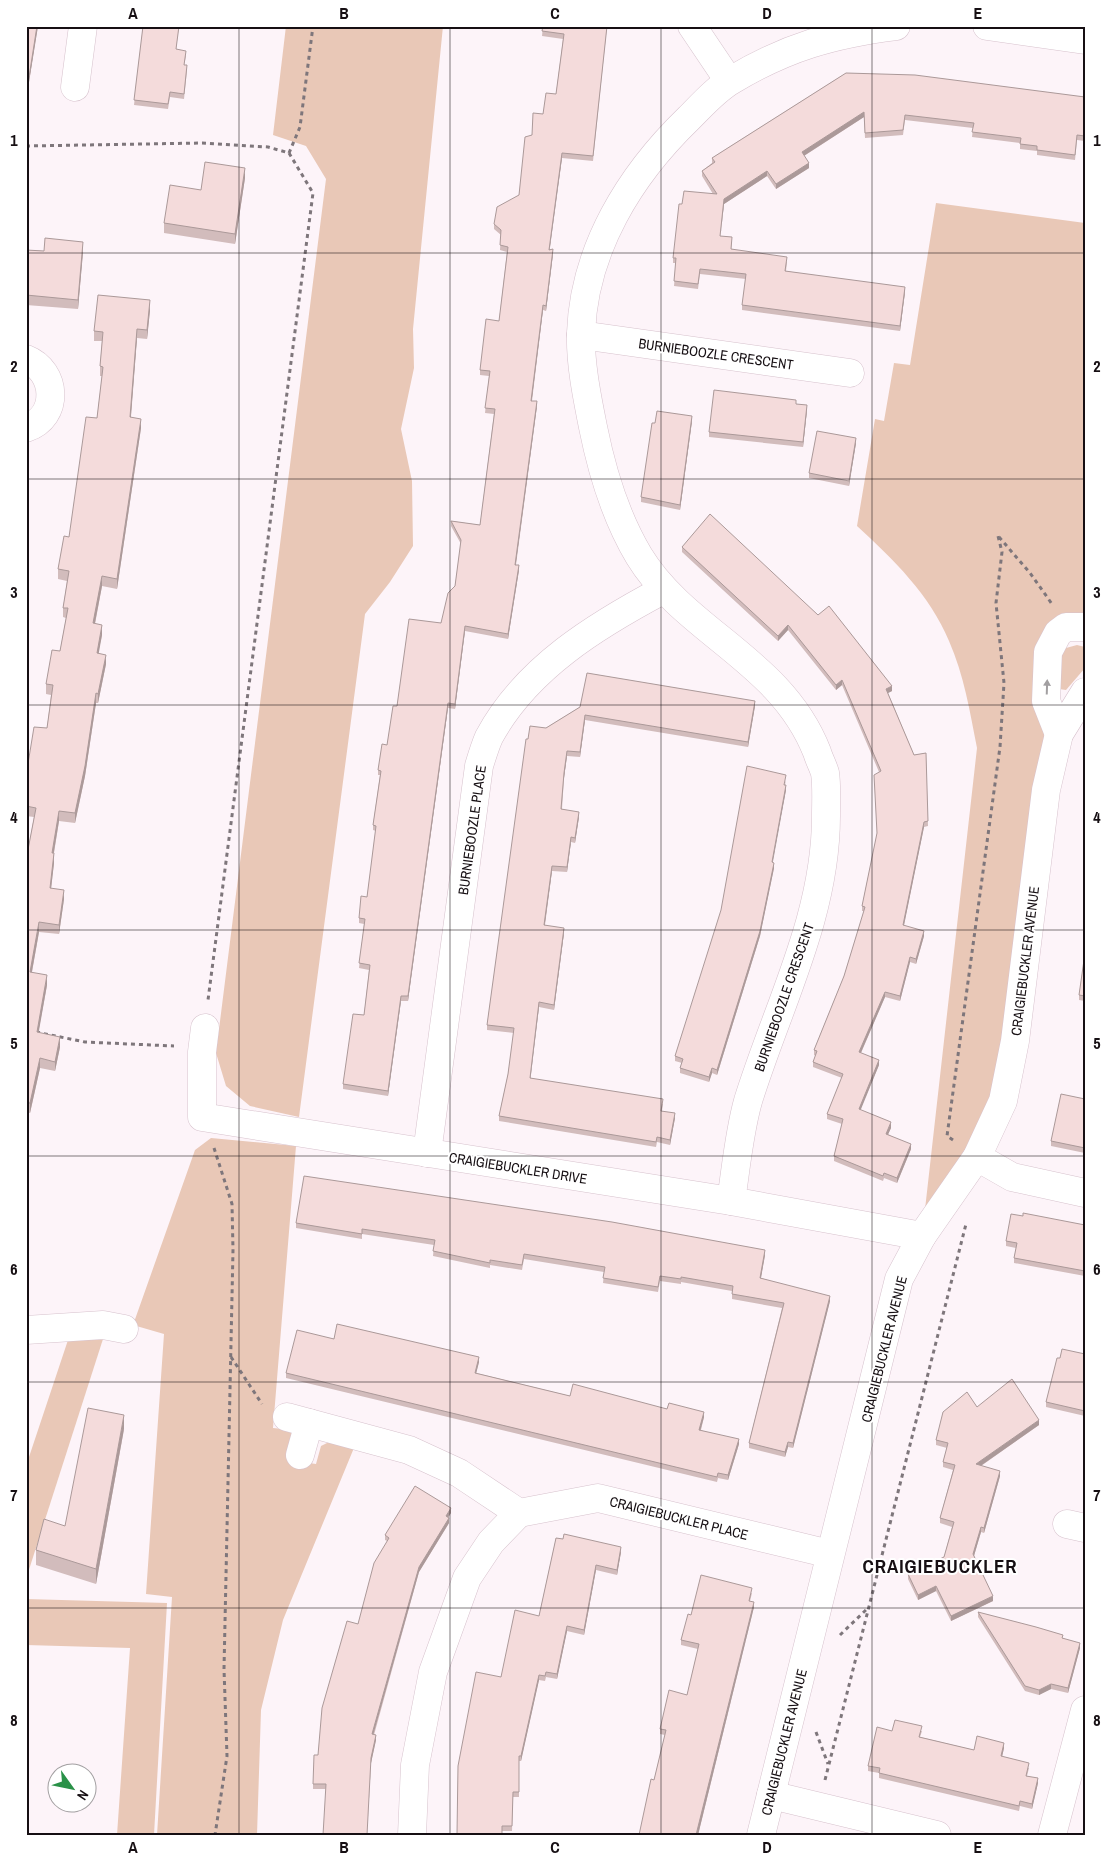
<svg xmlns="http://www.w3.org/2000/svg" width="1111" height="1861" font-family="'Archivo Narrow',sans-serif">
<style>
.green{fill:#e9c8b7}
.lines{fill:none;stroke-linecap:round;stroke-linejoin:round}
.minor-casing{stroke:#d7c2cd;stroke-width:29}
.path{stroke:#7e767b;stroke-width:3;stroke-dasharray:4 4;stroke-linecap:butt}
.minor{stroke:#fff;stroke-width:28}
.wall{fill:#d2bcbc}
.shaded-wall{fill:#ab9999}
.building{fill:#f4dbdb;stroke:#ab9999}
.oneway{fill:#a29fa1}
.grid{fill:none;stroke:#160f13;stroke-width:1;stroke-opacity:0.55}
.labels{text-anchor:middle;dominant-baseline:central;stroke-width:4;stroke-linejoin:round;paint-order:stroke}
.street-label{font-size:14px;fill:#160f13;stroke:#fff}
.district-label{font-size:19px;font-weight:bold;letter-spacing:1px;fill:#160f13;stroke:#fff}
.neatline{fill:none;stroke:#160f13;stroke-width:2}
.grid-label{font-size:16px;text-anchor:middle;font-weight:bold;fill:#160f13}
</style>
<rect width="100%" height="100%" fill="#fdf4f9"/>
<!-- green -->
<g class="green">
<polygon points="286,26 443,26 413,329 414,368 401,429 412,481 413,546 390,582 365,614 299,1117 250,1106 226,1086 216,1053 326,179 306,146 273,135"/>
<path d="M 936,203 L 1085,223 L 1085,627 L 1058,633 L 1059,734 L 1003,1101 L 922,1236 L 977,748 C 970,712 964,675 949,641 C 930,595 893,559 857,526 L 875,419 L 884,421 L 894,363 L 910,365 Z"/>
<polygon points="1077,645 1085,647 1085,668 1066,690 1059,689 1058,654 1066,648"/>
<polygon points="211,1138 296,1146 273,1428 292,1430 296,1461 316,1464 321,1446 337,1438 356,1443 283,1620 261,1710 257,1835 157,1835 172,1597 146,1594 164,1334 133,1325 195,1150"/>
<polygon points="103,1339 26,1579 26,1466 68,1340"/>
<polygon points="26,1599 167,1603 154,1835 117,1835 130,1648 26,1645"/>
</g>
<g class="lines">
<defs>
<g id="minor">
<polyline points="692,26 729,81"/>
<polyline points="987,26 1085,40"/>
<polyline points="75,87 83,26"/>
<polyline points="581,335 850,373"/>
<path d="M 26,359 C 57,371 60,417 26,428"/>
<polyline points="1059,734 1046,701 1048,652 1058,633 1066,627 1085,627"/>
<polyline points="205,1028 202,1052 202,1117 731,1201 922,1236"/>
<path d="M 427,1153 L 479,766 C 482,756 485,746 489,737 C 526,668 597,625 663,590"/>
<polyline points="977,1157 1012,1177 1085,1193"/>
<path d="M 731,1201 C 736,1168 739,1133 748,1101 C 777,1007 826,917 826,816 C 826,802 827,786 825,773 C 823,766 819,759 817,752 C 781,660 686,633 639,556 C 615,516 602,472 593,427 C 587,397 580,363 581,333 C 584,249 630,175 689,118 C 702,105 716,89 732,80 C 787,47 833,34 896,26"/>
<polyline points="26,1330 103,1325 124,1329"/>
<polyline points="287,1417 409,1450 459,1473 519,1513 598,1498 830,1554"/>
<polyline points="300,1455 309,1423"/>
<polyline points="1067,1524 1085,1528"/>
<polyline points="771,1795 937,1835"/>
<polyline points="412,1835 415,1765 433,1672 467,1578 491,1542 519,1513"/>
<polyline points="761,1835 899,1279 922,1236 977,1157 1003,1101 1015,1041 1046,790 1059,734 1085,692"/>
<polyline points="1052,1835 1085,1710"/>
</g>
</defs>
<!-- minor casing -->
<use href="#minor" class="minor-casing"/>
<!-- path -->
<g class="path">
<polyline points="26,146 202,143 268,147 289,153 313,193 208,1000"/>
<polyline points="289,153 300,127 313,26"/>
<polyline points="999,537 1030,573 1052,604"/>
<polyline points="36,1032 85,1042 174,1046"/>
<polyline points="953,1140 947,1136 1000,747 1004,683 996,603 1002,552 998,536"/>
<polyline points="214,1148 232,1204 233,1250 224,1669 227,1756 215,1835"/>
<polyline points="231,1357 262,1404"/>
<polyline points="840,1635 868,1608"/>
<polyline points="816,1732 828,1764"/>
<polyline points="825,1780 966,1224"/>
</g>
<!-- minor -->
<use href="#minor" class="minor"/>
</g>
<!-- wall -->
<g class="wall">
<polygon points="26,26 38,26 29,82 26,81"/>
<polygon points="143,26 179,26 176,49 186,56 184,65 187,70 184,99 170,97 168,109 134,105"/>
<polygon points="543,26 607,26 593,161 562,158 549,250 553,254 546,311 543,310 532,401 537,406 516,565 519,570 508,639 465,631 455,709 448,708 408,1001 401,1001 388,1096 343,1089 343,1084 364,1015 369,970 359,968 364,924 359,923 359,918 367,897 376,831 373,830 373,825 380,775 378,775 378,770 387,745 397,706 441,623 455,586 461,544 451,526 451,521 480,525 494,414 485,413 489,376 480,375 480,370 499,321 507,252 500,250 501,235 494,229 494,224 519,195 532,135 543,114 556,94 563,39 542,36"/>
<polygon points="846,73 1085,97 1085,141 1077,140 1075,160 1037,155 1037,151 1020,149 1020,143 972,137 973,128 905,120 903,135 865,138 864,117 804,156 809,168 776,189 767,176 724,204 720,236 732,242 731,249 787,262 786,271 905,292 900,331 742,310 742,305 746,279 700,274 698,289 674,286 676,263 673,263 673,258 682,204 713,194 702,176 702,171 712,163 712,158"/>
<polygon points="245,178 235,244 164,233 164,223 201,190"/>
<polygon points="26,250 44,251 83,252 78,309 26,305"/>
<polygon points="150,310 147,339 137,338 131,417 141,428 117,589 102,586 95,624 102,635 98,653 106,664 98,703 96,703 85,776 75,823 59,821 54,853 54,863 51,888 64,899 59,934 39,932 32,972 47,985 38,1033 60,1047 55,1071 40,1068 30,1113 26,1112 26,860 34,817 26,816 26,776 47,728 51,695 46,694 46,684 60,651 66,618 63,617 63,608 67,581 58,579 58,569 69,537 97,418 102,376 100,376 100,366 102,341 94,341 94,331"/>
<polygon points="796,404 807,410 803,447 709,437 709,432"/>
<polygon points="692,421 680,510 641,502 641,497 655,423"/>
<polygon points="856,443 849,486 809,478 809,473"/>
<polygon points="682,547 892,691 888,693 914,755 926,753 928,826 924,827 904,925 924,936 916,964 910,962 900,1001 885,997 861,1053 879,1065 860,1110 891,1128 888,1134 911,1149 897,1183 884,1178 883,1181 834,1161 834,1156 842,1124 827,1119 827,1114 842,1078 813,1067 813,1062 816,1056 814,1055 814,1050 844,976 864,911 862,911 862,906 877,834 879,772 842,685 836,690 788,630 778,641 682,552"/>
<polygon points="755,706 748,747 585,720 580,757 567,756 564,778 562,809 579,817 575,843 571,842 567,872 552,871 545,925 564,933 554,1010 539,1007 530,1078 663,1104 662,1111 675,1118 670,1145 657,1142 656,1147 499,1121 499,1116 508,1074 514,1033 487,1030 487,1025 528,739 580,707"/>
<polygon points="786,780 785,785 786,790 772,862 774,868 760,936 717,1075 712,1073 709,1082 680,1073 680,1068 682,1063 675,1061 675,1056"/>
<polygon points="1085,953 1085,1001 1079,1000 1079,995"/>
<polygon points="1085,1099 1085,1153 1051,1146 1051,1141"/>
<polygon points="1023,1216 1085,1225 1085,1276 1014,1263 1014,1258 1016,1248 1006,1246 1006,1241"/>
<polygon points="296,1223 765,1255 761,1278 830,1301 793,1448 788,1447 785,1457 749,1448 749,1443 782,1308 732,1299 732,1291 681,1282 681,1284 660,1281 658,1292 603,1283 604,1272 524,1259 522,1270 490,1265 490,1268 433,1256 434,1245 362,1234 362,1239 296,1228"/>
<polygon points="334,1339 479,1362 476,1373 570,1396 667,1409 704,1417 701,1430 739,1444 728,1480 718,1478 717,1482 286,1378 286,1373"/>
<polygon points="1085,1354 1085,1416 1046,1407 1046,1402 1060,1358"/>
<polygon points="977,1407 1039,1425 981,1466 1000,1476 984,1533 981,1532 974,1556 993,1601 951,1621 936,1591 918,1600 908,1579 908,1574 944,1557 952,1527 940,1523 940,1518 953,1470 943,1467 943,1462 947,1448 936,1445 936,1440"/>
<polygon points="124,1429 96,1584 36,1565 36,1550 65,1526"/>
<polygon points="451,1513 448,1517 449,1523 419,1572 374,1735 376,1740 371,1763 325,1789 313,1789 313,1784 318,1755 358,1624 387,1541 385,1540 385,1535"/>
<polygon points="556,1538 621,1552 617,1575 596,1570 584,1635 567,1631 557,1679 546,1677 545,1681 539,1680 521,1761 519,1761 519,1797 513,1797 512,1831 502,1831 457,1834 501,1677 539,1616"/>
<polygon points="752,1593 750,1601 754,1607 698,1835 639,1835 654,1780 665,1735 660,1734 660,1729 687,1695 698,1649 681,1645 681,1640 691,1615"/>
<polygon points="978,1612 1063,1638 1080,1648 1068,1693 1051,1689 1039,1695 1025,1691 978,1617"/>
<polygon points="892,1731 922,1731 920,1737 974,1750 1004,1748 1002,1757 1029,1768 1027,1776 1038,1783 1032,1809 1020,1806 1019,1811 879,1778 879,1773 868,1771 868,1766"/>
</g>
<!-- shaded-wall -->
<g class="shaded-wall">
<polygon points="37,26 38,26 29,82 29,77"/>
<polygon points="864,112 864,117 802,157 802,152"/>
<polygon points="562,153 562,158 549,255 549,250"/>
<polygon points="809,163 809,168 776,189 776,184"/>
<polygon points="245,168 245,178 235,244 235,234"/>
<polygon points="767,171 767,176 724,204 720,241 724,199"/>
<polygon points="83,242 83,252 78,309 78,300"/>
<polygon points="553,249 553,254 546,311 546,306"/>
<polygon points="905,287 905,292 900,331 900,326"/>
<polygon points="150,300 150,310 147,339 147,330"/>
<polygon points="543,305 543,310 531,406 531,401"/>
<polygon points="137,329 137,338 130,427 130,417"/>
<polygon points="537,401 537,406 515,570 515,565"/>
<polygon points="807,405 807,410 803,447 803,442"/>
<polygon points="692,416 692,421 680,510 680,505"/>
<polygon points="141,419 141,428 117,589 117,579"/>
<polygon points="856,438 856,443 849,486 849,481"/>
<polygon points="519,565 519,570 508,639 508,634"/>
<polygon points="102,576 102,586 93,633 93,623"/>
<polygon points="102,625 102,635 97,663 97,653"/>
<polygon points="788,625 788,630 778,641 778,636"/>
<polygon points="465,626 465,631 455,709 455,704"/>
<polygon points="106,655 106,664 98,703 98,694"/>
<polygon points="842,680 842,685 836,690 836,685"/>
<polygon points="892,686 892,691 886,694 886,689"/>
<polygon points="96,693 96,703 85,776 75,823 75,813"/>
<polygon points="755,701 755,706 748,747 748,742"/>
<polygon points="448,703 448,708 408,1001 408,996"/>
<polygon points="585,715 585,720 580,757 580,752"/>
<polygon points="567,751 567,756 564,778 564,773"/>
<polygon points="786,785 786,790 772,867 772,862"/>
<polygon points="59,811 59,821 52,863 52,853"/>
<polygon points="579,812 579,817 575,843 575,838"/>
<polygon points="924,822 924,827 903,930 903,925"/>
<polygon points="571,837 571,842 567,872 567,867"/>
<polygon points="54,853 54,863 50,898 50,888"/>
<polygon points="774,863 774,868 760,936 717,1075 717,1070"/>
<polygon points="552,866 552,871 544,930 544,925"/>
<polygon points="64,890 64,899 59,934 59,925"/>
<polygon points="39,922 39,932 30,982 30,972"/>
<polygon points="564,928 564,933 554,1010 554,1005"/>
<polygon points="924,931 924,936 916,964 916,959"/>
<polygon points="910,957 910,962 900,1001 900,996"/>
<polygon points="47,975 47,985 37,1042 37,1032"/>
<polygon points="885,992 885,997 859,1057 859,1052"/>
<polygon points="401,996 401,1001 388,1096 388,1091"/>
<polygon points="539,1002 539,1007 530,1083 530,1078"/>
<polygon points="60,1037 60,1047 55,1071 55,1062"/>
<polygon points="40,1058 40,1068 30,1113 30,1103"/>
<polygon points="879,1060 879,1065 859,1114 859,1109"/>
<polygon points="712,1068 712,1073 709,1082 709,1077"/>
<polygon points="675,1113 675,1118 670,1145 670,1140"/>
<polygon points="891,1122 891,1128 886,1139 886,1134"/>
<polygon points="911,1144 911,1149 897,1183 897,1178"/>
<polygon points="765,1250 765,1255 760,1283 760,1278"/>
<polygon points="830,1296 830,1301 793,1448 793,1443"/>
<polygon points="479,1357 479,1362 475,1378 475,1373"/>
<polygon points="704,1412 704,1417 699,1435 699,1430"/>
<polygon points="124,1415 124,1429 96,1584 96,1569"/>
<polygon points="1039,1420 1039,1425 976,1469 976,1464"/>
<polygon points="739,1439 739,1444 728,1480 728,1475"/>
<polygon points="788,1442 788,1447 785,1457 785,1452"/>
<polygon points="1000,1471 1000,1476 984,1533 984,1528"/>
<polygon points="451,1508 451,1513 446,1521 446,1516"/>
<polygon points="449,1518 449,1523 419,1572 372,1739 372,1734 419,1567"/>
<polygon points="981,1527 981,1532 973,1559 973,1554"/>
<polygon points="621,1547 621,1552 617,1575 617,1570"/>
<polygon points="596,1565 596,1570 584,1635 584,1630"/>
<polygon points="936,1586 936,1591 918,1600 918,1595"/>
<polygon points="993,1596 993,1601 951,1621 951,1616"/>
<polygon points="754,1602 754,1607 698,1835 696,1835"/>
<polygon points="567,1626 567,1631 557,1679 557,1674"/>
<polygon points="1080,1643 1080,1648 1068,1693 1068,1688"/>
<polygon points="539,1675 539,1680 521,1761 521,1756"/>
<polygon points="1051,1684 1051,1689 1039,1695 1039,1690"/>
<polygon points="376,1735 376,1740 371,1763 367,1835 371,1758"/>
<polygon points="1004,1743 1004,1748 1001,1761 1001,1756"/>
<polygon points="1038,1778 1038,1783 1032,1809 1032,1804"/>
</g>
<!-- building -->
<g class="building">
<polygon points="26,26 37,26 29,77 26,76"/>
<polygon points="143,26 179,26 176,49 186,51 184,65 187,65 184,94 170,92 168,104 134,100"/>
<polygon points="543,26 607,26 593,156 562,153 549,250 553,249 546,306 543,305 531,401 537,401 515,565 519,565 508,634 465,626 455,704 448,703 408,996 401,996 388,1091 343,1084 353,1014 364,1015 370,965 359,963 365,919 359,918 361,896 367,897 376,826 373,825 381,771 378,770 382,744 387,745 393,706 397,706 409,619 441,623 448,593 455,586 461,540 451,521 480,525 495,409 485,408 490,371 480,370 486,319 499,321 508,247 500,245 501,230 494,224 497,207 519,195 525,137 532,135 533,113 543,114 546,93 556,94 564,34 542,31"/>
<polygon points="846,73 915,75 1085,97 1085,136 1077,135 1075,155 1037,150 1037,146 1020,144 1021,138 972,132 974,123 905,115 903,130 865,133 864,112 802,152 809,163 776,184 767,171 724,199 720,236 732,237 731,249 787,257 785,271 905,287 900,326 742,305 746,274 700,269 698,284 674,281 676,258 673,258 679,204 682,204 684,191 717,194 702,171 715,162 712,158"/>
<polygon points="205,162 245,168 235,234 164,223 170,185 201,190"/>
<polygon points="45,238 83,242 78,300 26,295 26,250 44,251"/>
<polygon points="98,295 150,300 147,330 137,329 130,417 141,419 117,579 102,576 93,623 102,625 97,653 106,655 98,694 96,693 85,766 75,813 59,811 52,853 54,853 50,888 64,890 59,925 39,922 30,972 47,975 37,1032 60,1037 55,1062 40,1058 30,1103 26,1103 26,860 36,808 26,806 26,776 34,727 47,728 53,685 46,684 52,650 60,651 68,608 63,608 69,571 58,569 64,536 69,537 86,417 97,418 103,367 100,366 103,332 94,331"/>
<polygon points="714,390 796,400 796,404 807,405 803,442 709,432"/>
<polygon points="657,411 692,416 680,505 641,497 652,423 655,423"/>
<polygon points="817,431 856,438 849,481 809,473"/>
<polygon points="710,514 818,615 829,606 892,686 886,689 914,755 926,753 928,821 924,822 903,925 924,931 916,959 910,957 900,996 885,992 859,1052 879,1060 859,1109 891,1122 886,1134 911,1144 897,1178 884,1173 883,1176 834,1156 843,1119 827,1114 843,1074 813,1062 817,1051 814,1050 844,976 865,907 862,906 877,833 874,775 881,771 842,680 836,685 788,625 778,636 682,547"/>
<polygon points="587,673 755,701 748,742 585,715 580,752 567,751 564,773 561,809 579,812 575,838 571,837 567,867 552,866 544,925 564,928 554,1005 539,1002 530,1078 663,1099 661,1111 675,1113 670,1140 657,1137 656,1142 499,1116 508,1074 514,1028 487,1025 526,739 528,739 530,726 546,728 580,707"/>
<polygon points="747,766 786,775 784,785 786,785 772,862 774,863 760,931 717,1070 712,1068 709,1077 680,1068 683,1059 675,1056 721,910"/>
<polygon points="1085,953 1085,996 1079,995"/>
<polygon points="1061,1094 1085,1099 1085,1148 1051,1141"/>
<polygon points="304,1176 612,1222 765,1250 760,1278 830,1296 793,1443 788,1442 785,1452 749,1443 784,1303 732,1294 733,1286 681,1277 681,1279 660,1276 658,1287 603,1278 605,1267 524,1254 522,1265 490,1260 490,1263 433,1251 435,1240 362,1229 362,1234 296,1223"/>
<polygon points="1023,1213 1085,1225 1085,1271 1014,1258 1017,1243 1006,1241 1011,1214 1023,1216"/>
<polygon points="337,1324 479,1357 475,1373 570,1396 573,1384 667,1409 669,1403 704,1412 699,1430 739,1439 728,1475 718,1473 717,1477 286,1373 297,1330 334,1339"/>
<polygon points="1062,1349 1085,1354 1085,1411 1046,1402 1057,1358 1060,1358"/>
<polygon points="1012,1379 1039,1420 976,1464 1000,1471 984,1528 981,1527 973,1554 993,1596 951,1616 936,1586 918,1595 908,1574 944,1557 954,1522 940,1518 955,1465 943,1462 948,1443 936,1440 943,1412 967,1392 977,1407"/>
<polygon points="88,1408 124,1415 96,1569 36,1550 44,1519 65,1526"/>
<polygon points="415,1486 451,1508 446,1516 449,1518 419,1567 372,1734 376,1735 371,1758 367,1835 323,1835 326,1784 313,1784 314,1755 318,1755 322,1708 347,1621 358,1624 374,1563 389,1538 385,1535"/>
<polygon points="564,1534 621,1547 617,1570 596,1565 584,1630 567,1626 557,1674 546,1672 545,1676 539,1675 521,1756 519,1756 519,1792 513,1792 512,1826 502,1826 502,1835 453,1835 457,1834 458,1766 476,1672 501,1677 515,1610 539,1616 556,1538 563,1539"/>
<polygon points="701,1575 752,1588 749,1601 754,1602 696,1835 639,1835 651,1779 654,1780 666,1730 660,1729 669,1690 687,1695 699,1644 681,1640 688,1614 691,1615"/>
<polygon points="978,1612 1036,1627 1063,1635 1062,1638 1080,1643 1068,1688 1051,1684 1039,1690 1025,1686"/>
<polygon points="895,1720 922,1726 919,1737 974,1750 977,1736 1004,1743 1001,1756 1029,1763 1026,1776 1038,1778 1032,1804 1020,1801 1019,1806 879,1773 880,1768 868,1766 877,1727 892,1731"/>
</g>
<!-- one-way arrows -->
<defs><path id="oneway-solid" d="M-6-.8H1V-3.2L6.5 0L1 3.2V.8H-6Z" transform="scale(1.25)"/></defs>
<use class="oneway" href="#oneway-solid" transform="translate(1047 687) rotate(-88)"/>
<!-- grid -->
<path class="grid" d="M 239,26 L 239,1835M 450,26 L 450,1835M 661,26 L 661,1835M 872,26 L 872,1835M 26,253 L 1085,253M 26,479 L 1085,479M 26,705 L 1085,705M 26,930 L 1085,930M 26,1156 L 1085,1156M 26,1382 L 1085,1382M 26,1608 L 1085,1608"/>
<g class="labels">
<!-- street labels -->
<g class="street-label">
<text transform="translate(716 354) rotate(8)">BURNIEBOOZLE CRESCENT</text>
<text transform="translate(472 830) rotate(-82)">BURNIEBOOZLE PLACE</text>
<text transform="translate(1025 961) rotate(-83)">CRAIGIEBUCKLER AVENUE</text>
<text transform="translate(784 997) rotate(-71)">BURNIEBOOZLE CRESCENT</text>
<text transform="translate(518 1168) rotate(9)">CRAIGIEBUCKLER DRIVE</text>
<text transform="translate(884 1349) rotate(-76)">CRAIGIEBUCKLER AVENUE</text>
<text transform="translate(679 1518) rotate(14)">CRAIGIEBUCKLER PLACE</text>
<text transform="translate(784 1742) rotate(-76)">CRAIGIEBUCKLER AVENUE</text>
</g>
<!-- district labels -->
<g class="district-label">
<text x="940" y="1566">CRAIGIEBUCKLER</text>
</g>
</g>
<!-- border -->
<rect width="1111" height="1861" fill="none" stroke="#ffffff" stroke-width="55"/>
<!-- north arrow -->
<g transform="translate(72 1788) rotate(123)"><circle r="24" fill="#ffffff" stroke="#a29fa1"/>
<path d="M0-4L9 19L0 12L-9 19Z" fill="#2a9148"/>
<text y="-8" font-size="14" font-weight="bold" text-anchor="middle" fill="#160f13">N</text>
</g>
<rect x="28" y="28" width="1056" height="1806" class="neatline"/>
<g class="grid-label">
<text x="133" y="19">A</text>
<text x="344" y="19">B</text>
<text x="555" y="19">C</text>
<text x="767" y="19">D</text>
<text x="978" y="19">E</text>
<text x="14" y="146">1</text>
<text x="1097" y="146">1</text>
<text x="14" y="372">2</text>
<text x="1097" y="372">2</text>
<text x="14" y="598">3</text>
<text x="1097" y="598">3</text>
<text x="14" y="823">4</text>
<text x="1097" y="823">4</text>
<text x="14" y="1049">5</text>
<text x="1097" y="1049">5</text>
<text x="14" y="1275">6</text>
<text x="1097" y="1275">6</text>
<text x="14" y="1501">7</text>
<text x="1097" y="1501">7</text>
<text x="14" y="1726">8</text>
<text x="1097" y="1726">8</text>
<text x="133" y="1853">A</text>
<text x="344" y="1853">B</text>
<text x="555" y="1853">C</text>
<text x="767" y="1853">D</text>
<text x="978" y="1853">E</text>
</g>
</svg>
